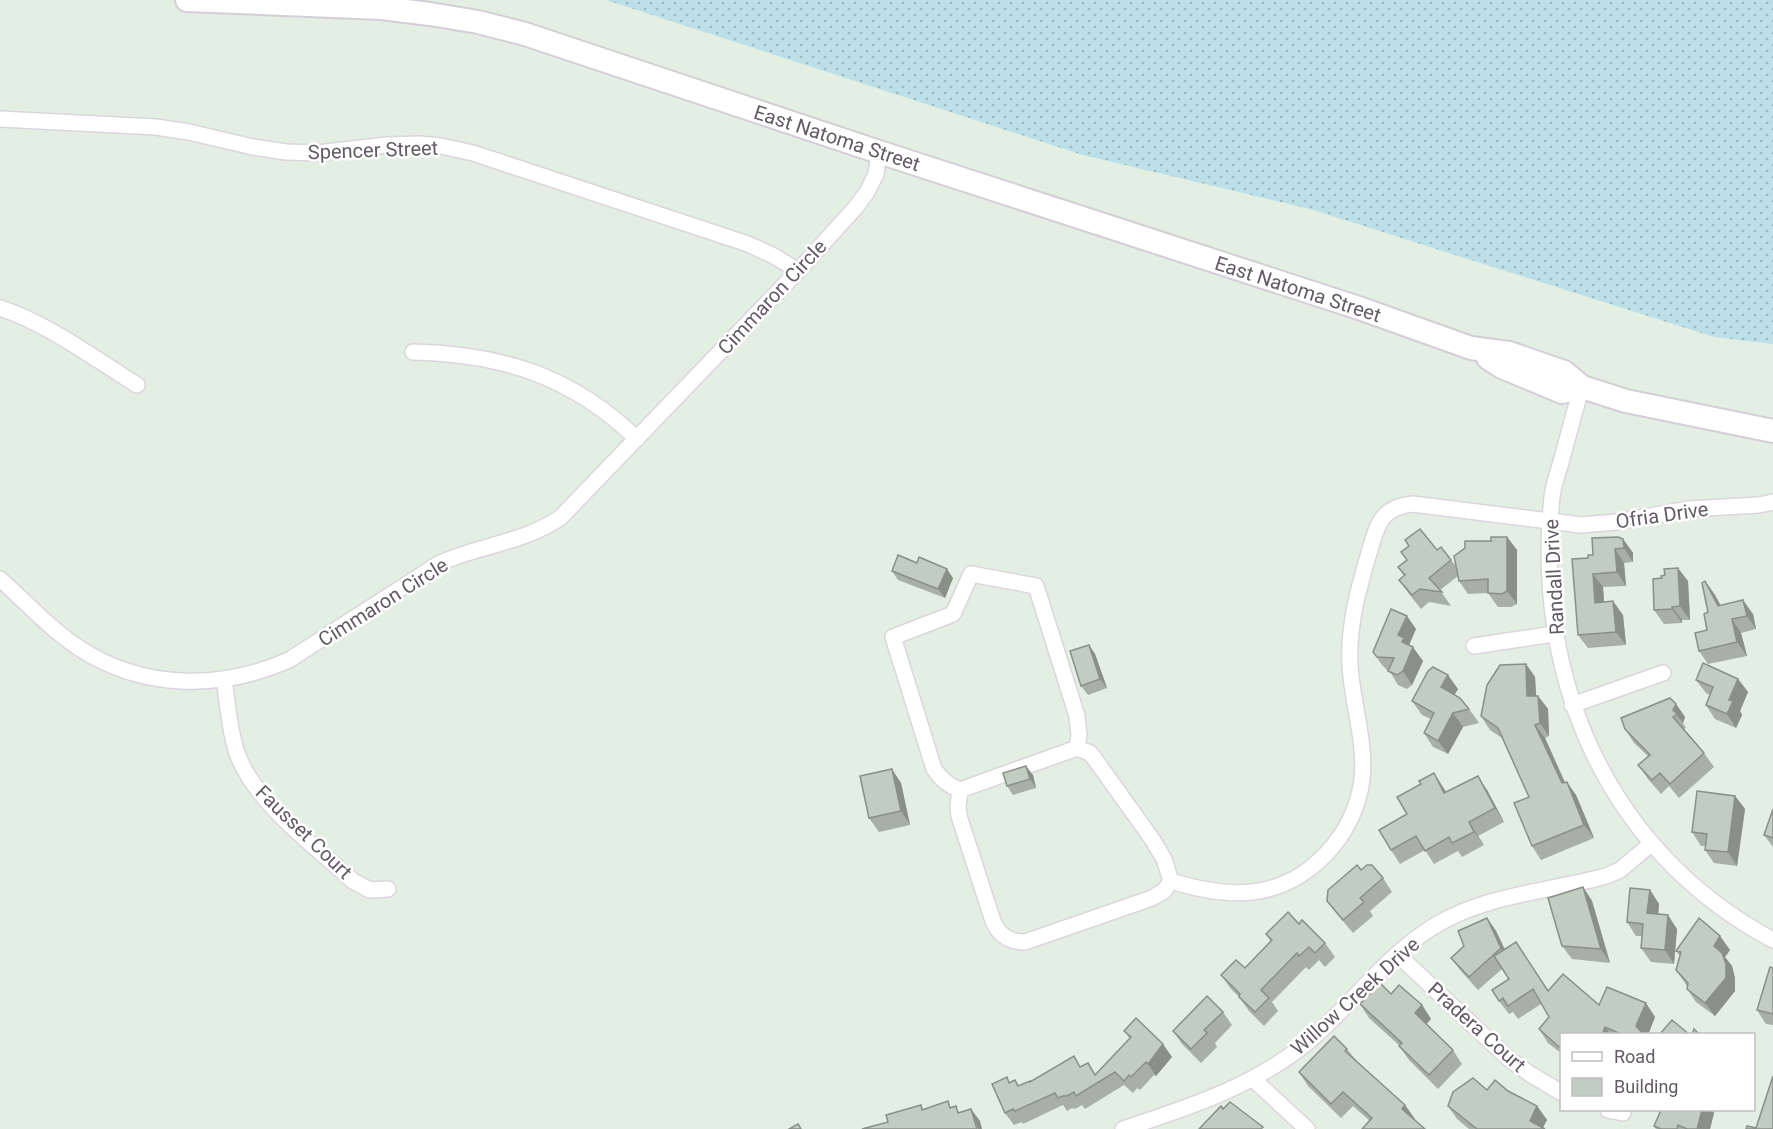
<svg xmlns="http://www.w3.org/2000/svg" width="1773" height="1129" font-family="Roboto,sans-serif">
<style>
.grass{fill:url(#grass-dots)}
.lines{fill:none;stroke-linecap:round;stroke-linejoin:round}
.street-casing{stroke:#dcd5dd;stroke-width:18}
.secondary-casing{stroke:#d5cdd7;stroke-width:26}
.street{stroke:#fff;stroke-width:15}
.secondary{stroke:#fff;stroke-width:22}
.wall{fill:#a7b0a6}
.shaded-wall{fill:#889087}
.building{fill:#c2cdc1;stroke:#889087;stroke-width:1.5}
.labels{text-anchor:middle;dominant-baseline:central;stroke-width:5;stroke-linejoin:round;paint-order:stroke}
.street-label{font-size:20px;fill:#625b64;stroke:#fff}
</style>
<defs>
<pattern id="grass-dots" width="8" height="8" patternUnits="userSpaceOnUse" patternTransform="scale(1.5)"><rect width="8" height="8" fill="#bde0e8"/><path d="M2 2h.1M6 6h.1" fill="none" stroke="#9db9c0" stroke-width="1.8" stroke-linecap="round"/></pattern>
</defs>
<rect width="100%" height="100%" fill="#e3efe2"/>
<!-- grass -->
<polygon class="grass" points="606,0 1773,0 1773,344 1714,337 1310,209 1083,155"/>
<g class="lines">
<defs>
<g id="street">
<polyline points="0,119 156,127 189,132 253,147 286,152 318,153 386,145 419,144 441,146 473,153 748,244 774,256 798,271"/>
<path d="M 0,308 C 47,323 95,359 137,385"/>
<path d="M 413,352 C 502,354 572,376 637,439"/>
<path d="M 1582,387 C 1574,412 1568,437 1561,462 C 1558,473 1553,485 1552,497 C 1533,679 1608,852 1773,940"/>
<path d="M 0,579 C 26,602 50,629 79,648 C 143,690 221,690 289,660 L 440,563 C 480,545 524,543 561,517 L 798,271 L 856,207 L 867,192 L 876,174 L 879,152"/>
<polyline points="1474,646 1554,634"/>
<path d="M 224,680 C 228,704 229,730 237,753 C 254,802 315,846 353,881 L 370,890 L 388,889"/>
<polyline points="1572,705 1663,673"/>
<path d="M 1077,748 L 1079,735 L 1077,716 L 1036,586 L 971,574 L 953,614 L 893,637 L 934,769 C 941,779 948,786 960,790 L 1077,748 L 1090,753 L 1094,758 L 1152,839 L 1164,859 L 1171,881 C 1197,889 1226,895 1252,892 C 1309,886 1356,834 1362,779 C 1366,741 1352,703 1350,665 C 1348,626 1358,590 1369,553 C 1377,526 1380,507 1413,504 L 1581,525 L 1617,522 L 1689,509 L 1759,505 L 1773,502"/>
<path d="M 960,790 L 958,806 L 959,816 L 993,921 C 999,935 1008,942 1025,942 L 1152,898 L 1164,891 L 1171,881"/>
<polyline points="1397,954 1509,1059 1530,1074 1562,1093"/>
<polyline points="1253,1079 1307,1129"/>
<polyline points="1608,1110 1623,1113"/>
<path d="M 1123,1129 C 1189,1107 1253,1087 1308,1042 C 1352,1005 1386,955 1436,925 C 1488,894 1548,892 1606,876 L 1620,870 L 1652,843"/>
</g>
<g id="secondary">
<polyline points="187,0 381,8 430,14 478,22 525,34 879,152 1359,308 1471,348 1509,353 1564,372 1582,387 1626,401 1773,431"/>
<polyline points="1488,358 1502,367 1562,392 1582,387"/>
</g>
</defs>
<!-- street casing -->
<use href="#street" class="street-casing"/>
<!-- secondary casing -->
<use href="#secondary" class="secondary-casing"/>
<!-- street -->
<use href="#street" class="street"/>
<!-- secondary -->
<use href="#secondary" class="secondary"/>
</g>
<!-- wall -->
<g class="wall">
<polygon points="1507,537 1517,550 1517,604 1511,607 1498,607 1488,593 1468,594 1459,581 1458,576 1440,590 1451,606 1429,602 1421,609 1409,594 1399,580 1404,576 1398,567 1437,550 1451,560 1457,568 1491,541"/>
<polygon points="1623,539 1633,553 1633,562 1624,563 1626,586 1603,587 1604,602 1623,615 1626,645 1588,648 1578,635 1588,558"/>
<polygon points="917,563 953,578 945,598 898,580 892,571"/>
<polygon points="1688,581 1690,620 1682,620 1682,623 1664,624 1654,610"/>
<polygon points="1705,581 1715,595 1720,605 1753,614 1756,629 1741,633 1747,656 1708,664 1699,651 1707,630 1708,612"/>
<polygon points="1416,629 1409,645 1423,661 1412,685 1407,689 1398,685 1389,670 1387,670 1382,665 1373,652"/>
<polygon points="1089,645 1095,654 1107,688 1088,695 1081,686"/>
<polygon points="1526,664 1535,677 1536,696 1538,696 1548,709 1549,736 1545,738 1565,782 1576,795 1594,838 1541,860 1532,846 1529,797 1502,738 1490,730 1481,716"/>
<polygon points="1738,679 1748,692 1740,711 1742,715 1736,728 1715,719 1706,705 1710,695 1706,693 1696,680"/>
<polygon points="1458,689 1454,695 1469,709 1479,723 1463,727 1448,754 1433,747 1424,733 1431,719 1422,715 1412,701"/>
<polygon points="1676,704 1685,717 1683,723 1686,728 1684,729 1704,753 1714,767 1679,798 1669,786 1661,794 1648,779 1638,765 1648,756 1634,743 1625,729"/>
<polygon points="1033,775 1036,788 1013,795 1007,786"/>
<polygon points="901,783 910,825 879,832 869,818"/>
<polygon points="1443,787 1446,792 1487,790 1504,822 1478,836 1484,845 1462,857 1458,851 1434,864 1425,850 1400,864 1391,850"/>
<polygon points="1735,796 1745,809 1737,866 1714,863 1705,850 1705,846 1701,846 1692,832"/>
<polygon points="1773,809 1773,847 1764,835"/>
<polygon points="1361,870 1383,878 1392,892 1370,911 1373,916 1353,933 1337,914 1327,901"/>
<polygon points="1583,887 1592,901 1610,963 1572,959 1562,946"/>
<polygon points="1650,890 1659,904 1658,914 1677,929 1674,964 1651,962 1641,948 1642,936 1636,936 1627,922"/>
<polygon points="1487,918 1496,931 1505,949 1525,956 1548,991 1599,1005 1655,1017 1648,1035 1562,1035 1562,1054 1548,1043 1539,1029 1549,1017 1541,1004 1518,1019 1513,1012 1509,1014 1499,1001 1509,979 1502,969 1478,990 1461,971 1451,958 1464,946"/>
<polygon points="1299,924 1325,943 1335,957 1325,967 1319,960 1309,970 1306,967 1272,1002 1278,1011 1264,1026 1249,1011 1239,997 1231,989 1221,975 1245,968 1271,942 1266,934"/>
<polygon points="1720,936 1730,950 1725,957 1732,966 1735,978 1735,991 1715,1016 1696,1002 1687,989 1687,986 1676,970 1680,956 1676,951"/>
<polygon points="1773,968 1773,1025 1766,1024 1757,1010"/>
<polygon points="1391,994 1422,1005 1431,1019 1426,1024 1453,1050 1462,1064 1438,1089 1409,1060 1399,1046 1400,1046 1369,1018 1360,1004"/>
<polygon points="1223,1012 1232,1025 1215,1043 1217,1047 1201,1063 1182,1044 1173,1031"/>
<polygon points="1124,1031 1172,1057 1156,1076 1154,1075 1140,1090 1137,1088 1133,1093 1124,1085 1085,1109 1082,1105 1075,1109 1072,1108 1067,1111 1063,1105 1023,1124 1022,1122 1014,1125 1005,1113 1010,1082 1015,1080 1019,1086 1081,1067 1096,1074 1130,1039"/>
<polygon points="1347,1049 1355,1059 1415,1119 1370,1121 1353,1106 1341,1118 1308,1086 1299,1072"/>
<polygon points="1508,1091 1537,1106 1547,1120 1543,1127 1545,1129 1469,1129 1457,1119 1448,1106"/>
<polygon points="1661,1110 1712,1110 1714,1113 1710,1129 1656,1129 1654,1126"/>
</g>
<!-- shaded-wall -->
<g class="shaded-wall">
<polygon points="1507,537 1517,550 1517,604 1507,591"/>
<polygon points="1623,539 1633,553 1633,562 1624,548"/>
<polygon points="1615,549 1624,563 1626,586 1617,572"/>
<polygon points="1678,568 1688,581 1690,620 1680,606"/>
<polygon points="947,569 953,578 945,598 938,589"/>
<polygon points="1593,574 1603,587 1605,616 1595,603"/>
<polygon points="1705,581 1715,595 1728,619 1718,606"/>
<polygon points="1743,600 1753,614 1756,629 1747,616"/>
<polygon points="1613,601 1623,615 1626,645 1616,632"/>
<polygon points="1672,607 1682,620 1682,623 1672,609"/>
<polygon points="1407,616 1416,629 1409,645 1412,649 1413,647 1423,661 1412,685 1403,671 1398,635"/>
<polygon points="1732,619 1741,633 1747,656 1737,642"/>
<polygon points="1089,645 1095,654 1107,688 1100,679"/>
<polygon points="1526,664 1535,677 1537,710 1527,696"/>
<polygon points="1448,675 1458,689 1451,701 1441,687"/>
<polygon points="1738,679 1748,692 1740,711 1742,715 1736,728 1727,714 1729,700"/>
<polygon points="1538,696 1548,709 1549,736 1540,723"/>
<polygon points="1676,704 1685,717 1683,723 1673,710"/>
<polygon points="1453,713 1463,727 1448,754 1438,741"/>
<polygon points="1535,725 1545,738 1571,797 1562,783"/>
<polygon points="1026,766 1033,775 1036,788 1030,779"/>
<polygon points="892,769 901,783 910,825 901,811"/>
<polygon points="1434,773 1443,787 1454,807 1444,793"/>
<polygon points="1478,776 1487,790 1504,822 1495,808"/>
<polygon points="1567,782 1576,795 1594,838 1584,825"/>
<polygon points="1735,796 1745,809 1737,866 1728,852"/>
<polygon points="1469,822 1478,836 1484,845 1474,832"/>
<polygon points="1583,887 1592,901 1610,963 1601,949"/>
<polygon points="1650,890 1659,904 1657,927 1647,913"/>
<polygon points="1668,915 1677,929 1674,964 1665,950"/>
<polygon points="1487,918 1496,931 1510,962 1501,948"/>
<polygon points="1720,936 1730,950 1725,957 1732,966 1735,978 1735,991 1715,1016 1705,1003 1714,946"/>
<polygon points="1646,1003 1655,1017 1648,1035 1642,1035 1636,1026"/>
<polygon points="1422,1005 1431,1019 1424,1027 1415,1013"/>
<polygon points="1605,1027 1611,1035 1602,1035"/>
<polygon points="1163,1044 1172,1057 1156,1076 1148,1064"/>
<polygon points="1405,1105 1415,1119 1412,1123 1402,1109"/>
<polygon points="1537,1106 1547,1120 1542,1129 1530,1121"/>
<polygon points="971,1109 980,1121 982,1129 978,1129"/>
<polygon points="1702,1110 1712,1110 1714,1113 1710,1129 1697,1129"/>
</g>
<!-- building -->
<g class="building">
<polygon points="1420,529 1437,550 1441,547 1451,560 1429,578 1442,592 1420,589 1412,595 1399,580 1405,575 1398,567 1407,560 1401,552 1409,546 1405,540"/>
<polygon points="1491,537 1507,537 1507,591 1502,594 1488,593 1488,579 1459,581 1454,556 1465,548 1465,541 1491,541"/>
<polygon points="1618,537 1623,539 1624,548 1615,549 1617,572 1593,574 1595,603 1613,601 1616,632 1578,635 1572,559 1588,558 1588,555 1593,555 1592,538"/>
<polygon points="898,555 917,563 919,557 947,569 938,589 892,571"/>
<polygon points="1678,568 1680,606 1672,607 1672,609 1654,610 1653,579 1662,578 1661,576 1665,575 1664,569"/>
<polygon points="1705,581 1718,606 1743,600 1747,616 1732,619 1737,642 1699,651 1695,633 1707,630 1704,614 1708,612 1702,583"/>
<polygon points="1391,609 1407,616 1398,635 1404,638 1402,642 1413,647 1403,671 1397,675 1388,671 1394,658 1377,657 1373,652"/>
<polygon points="1089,645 1100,679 1081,686 1070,651"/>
<polygon points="1703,663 1738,679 1729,700 1733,701 1727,714 1706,705 1713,687 1696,680"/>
<polygon points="1526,664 1527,696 1538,696 1540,723 1535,725 1562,783 1567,782 1584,825 1532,846 1514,803 1529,797 1498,728 1481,716 1487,685 1500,665"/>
<polygon points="1433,667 1448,675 1441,687 1460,698 1469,709 1453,713 1438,741 1424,733 1434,713 1412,701 1428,671"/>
<polygon points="1670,698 1676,704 1673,710 1677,714 1673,717 1704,753 1670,784 1660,773 1652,780 1638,765 1650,755 1625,729 1621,718"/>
<polygon points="1026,766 1030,779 1007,786 1003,773"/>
<polygon points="892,769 901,811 869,818 860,776"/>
<polygon points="1434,773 1444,793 1478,776 1495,808 1469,822 1474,832 1452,843 1449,837 1425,851 1416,836 1391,850 1379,830 1407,814 1397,797 1421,784 1419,781"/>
<polygon points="1697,791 1735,796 1728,852 1705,850 1707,834 1692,832"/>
<polygon points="1773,809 1773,838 1764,835"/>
<polygon points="1357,865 1361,870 1367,865 1372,865 1383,878 1360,898 1364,902 1343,920 1327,901 1328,890"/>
<polygon points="1583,887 1601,949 1562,946 1548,898"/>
<polygon points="1630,888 1650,890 1647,913 1668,915 1665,950 1641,948 1643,924 1627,922"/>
<polygon points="1288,912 1299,924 1302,920 1325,943 1315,953 1309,947 1299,956 1297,953 1261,990 1269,998 1255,1012 1239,997 1240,994 1221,975 1236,960 1245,968 1272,940 1266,934"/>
<polygon points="1487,918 1501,948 1469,977 1451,958 1464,946 1458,931"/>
<polygon points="1699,918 1720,936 1714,946 1722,953 1726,964 1726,978 1705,1003 1687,989 1688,983 1676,970 1681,952 1676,951"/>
<polygon points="1516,942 1548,991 1563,974 1599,1005 1607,987 1646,1003 1636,1026 1644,1035 1623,1035 1605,1027 1602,1035 1562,1035 1562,1044 1559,1047 1539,1029 1549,1017 1533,989 1508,1006 1503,998 1499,1001 1492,990 1509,979 1494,956"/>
<polygon points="1770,967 1773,968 1773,1014 1757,1010"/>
<polygon points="1380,983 1391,994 1399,985 1422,1005 1415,1013 1453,1050 1429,1075 1399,1046 1402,1043 1360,1004"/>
<polygon points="1207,996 1223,1012 1204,1030 1207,1033 1191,1049 1173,1031"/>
<polygon points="1136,1018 1163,1044 1148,1064 1146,1062 1131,1077 1129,1075 1124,1081 1115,1072 1076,1096 1074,1092 1067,1096 1063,1096 1058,1098 1055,1093 1015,1111 1013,1109 1005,1113 992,1084 1007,1077 1009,1083 1015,1080 1018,1086 1030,1081 1030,1082 1074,1056 1080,1067 1088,1063 1095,1075 1131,1037 1124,1031"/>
<polygon points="1672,1020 1690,1035 1659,1035"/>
<polygon points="1694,1029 1700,1035 1692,1035"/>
<polygon points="1334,1036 1347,1049 1345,1051 1405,1105 1402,1109 1425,1129 1362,1129 1372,1118 1343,1092 1331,1104 1299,1072"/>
<polygon points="1773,1076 1773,1129 1746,1129 1747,1126 1756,1128"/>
<polygon points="1473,1078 1487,1090 1495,1080 1508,1091 1537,1106 1530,1121 1545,1129 1477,1129 1448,1106 1453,1092"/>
<polygon points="948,1101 950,1108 956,1106 958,1113 971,1109 977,1129 862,1129 888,1122 886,1115 921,1105 922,1110"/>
<polygon points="1230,1102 1263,1127 1261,1129 1199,1129 1221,1106 1223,1109"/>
<polygon points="1661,1110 1702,1110 1697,1129 1687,1129 1678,1125 1677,1129 1661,1129 1654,1126"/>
<polygon points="798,1124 801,1129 789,1129"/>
</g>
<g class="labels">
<!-- street labels -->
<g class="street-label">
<text transform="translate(837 138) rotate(18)">East Natoma Street</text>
<text transform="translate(373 150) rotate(-2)">Spencer Street</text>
<text transform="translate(1298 289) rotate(18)">East Natoma Street</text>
<text transform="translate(772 297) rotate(-47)">Cimmaron Circle</text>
<text transform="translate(1662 515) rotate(-8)">Ofria Drive</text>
<text transform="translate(1554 577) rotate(-93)">Randall Drive</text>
<text transform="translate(383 602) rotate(-32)">Cimmaron Circle</text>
<text transform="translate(304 832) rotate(44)">Fausset Court</text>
<text transform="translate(1355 996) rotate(-42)">Willow Creek Drive</text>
<text transform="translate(1477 1027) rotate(42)">Pradera Court</text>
</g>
</g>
<!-- legend -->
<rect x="1560" y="1033" width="195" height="78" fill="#ffffff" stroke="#c0bdc1" stroke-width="1.5"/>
<rect x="1572" y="1052" width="30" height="9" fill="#ffffff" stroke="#c0bdc1" stroke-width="1.5"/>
<text x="1614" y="1063" font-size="18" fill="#625b64">Road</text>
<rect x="1572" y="1078" width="30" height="18" fill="#c2cdc1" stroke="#c0bdc1" stroke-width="1.5"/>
<text x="1614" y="1093" font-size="18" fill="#625b64">Building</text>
</svg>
